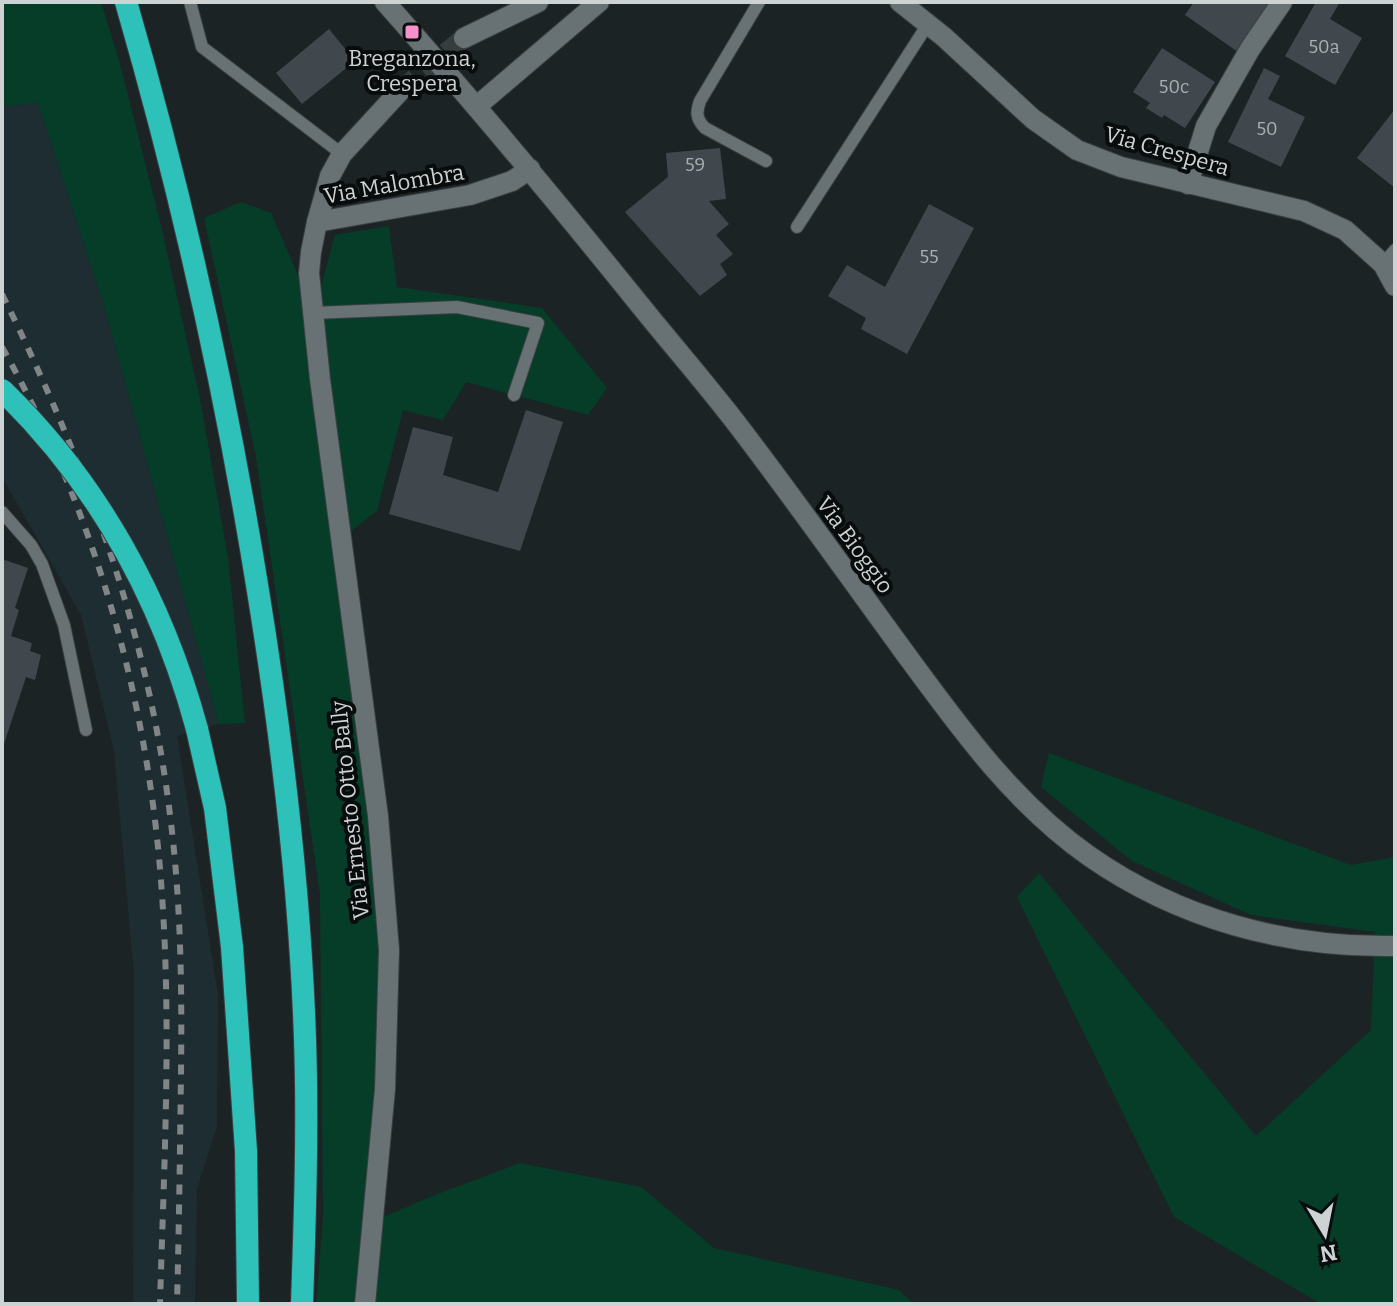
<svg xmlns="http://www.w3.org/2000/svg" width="1397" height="1306" font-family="Bitter,serif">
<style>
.built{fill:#1e2d31}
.green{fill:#063d29}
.building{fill:#41484d}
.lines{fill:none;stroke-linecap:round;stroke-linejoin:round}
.minor-tunnel{stroke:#363d3f;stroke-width:20;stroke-dasharray:20 10;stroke-linecap:butt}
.service-casing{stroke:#3a3f41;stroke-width:14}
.minor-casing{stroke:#3a3f41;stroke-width:22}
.secondary-casing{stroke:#3a3f41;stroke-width:22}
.trunk-casing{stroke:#3a3f41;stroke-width:24}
.service{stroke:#687173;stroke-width:12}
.minor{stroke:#687173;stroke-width:20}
.secondary{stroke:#687173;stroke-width:20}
.trunk{stroke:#2ec1ba;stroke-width:22}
.rail{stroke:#808687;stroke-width:6;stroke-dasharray:10 10;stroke-linecap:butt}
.trunk-bridge-casing{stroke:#3a3f41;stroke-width:24;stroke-linecap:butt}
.trunk-bridge{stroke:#2ec1ba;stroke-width:22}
.poi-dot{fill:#f890cb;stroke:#080c0c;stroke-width:3}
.labels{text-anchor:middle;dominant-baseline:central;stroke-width:8;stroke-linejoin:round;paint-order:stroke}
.number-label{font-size:18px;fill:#aab0b2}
.poi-label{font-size:22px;fill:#cdd2d3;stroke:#080c0c}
.street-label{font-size:22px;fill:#cdd2d3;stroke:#080c0c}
</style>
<rect width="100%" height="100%" fill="#1b2325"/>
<!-- built -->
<polygon class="built" points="38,103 105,309 219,724 177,736 218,995 217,1126 197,1189 195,1304 133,1304 134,976 114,751 81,615 2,477 2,106"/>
<!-- green -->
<g class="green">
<polygon points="2,2 101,2 120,64 163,234 201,404 228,558 245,723 219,724 105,309 38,103 2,106"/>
<polygon points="241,202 271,213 314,312 335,235 389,226 397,287 542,308 607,388 588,415 466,382 443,420 403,410 377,511 343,537 391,950 376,1220 435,1195 520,1163 641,1187 714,1248 899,1290 914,1304 316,1304 323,1217 320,894 256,457 204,218"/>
<polygon points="1049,753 1351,865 1395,857 1395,1304 1321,1304 1174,1217 1017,897 1039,873 1256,1136 1371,1030 1375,932 1251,915 1132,861 1041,787"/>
</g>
<!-- building -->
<g class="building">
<polygon points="1194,2 1264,2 1270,6 1238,52 1185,15"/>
<polygon points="1316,2 1340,2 1330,19 1362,38 1335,85 1285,56"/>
<polygon points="329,29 355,61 302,104 276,73"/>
<polygon points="1162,48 1215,82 1185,128 1164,115 1162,118 1146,108 1150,103 1133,92"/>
<polygon points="1264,68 1280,76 1268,99 1305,117 1281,167 1228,142"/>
<polygon points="1395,109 1395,188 1357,158"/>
<polygon points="720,148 726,199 709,201 729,224 716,235 733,254 720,264 727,275 700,296 625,212 668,177 666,153"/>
<polygon points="929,204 974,228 907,354 861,329 866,318 828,296 847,265 885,287"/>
<polygon points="526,410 563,422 520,551 389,514 413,427 453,437 443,475 498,492"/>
<polygon points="2,559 28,568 15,608 19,610 11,636 32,643 30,651 41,655 35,680 26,677 3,747"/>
</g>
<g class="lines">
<!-- minor-tunnel -->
<polyline class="minor-tunnel" points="400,91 464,38"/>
<defs>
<g id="service">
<polyline points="190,2 202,47 342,154"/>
<path d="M 759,2 L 700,101 C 696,112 696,119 705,128 L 766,161"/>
<polyline points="797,227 928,24"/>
<polyline points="1383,264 1395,250"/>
<polyline points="314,313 457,307 538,323 514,395"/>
<polyline points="2,512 31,545 42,564 64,625 86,730"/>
</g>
<g id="minor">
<polyline points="900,2 944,37 1033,119 1077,150 1121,167 1304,211 1345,230 1383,264 1395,286"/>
<polyline points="464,38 538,2"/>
<polyline points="477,106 599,2"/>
<polyline points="1188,184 1206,126 1250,49 1282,2"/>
<polyline points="317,222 330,176 342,154 400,91"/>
<polyline points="365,1304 385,1089 389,950 378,816 320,379 309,273 311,252 317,222 470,195 512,181 530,169"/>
</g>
<path id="secondary" d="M 385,2 C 473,101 557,202 640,305 C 673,346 708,386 740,428 C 795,500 848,575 902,649 C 957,724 1012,802 1089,856 C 1179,919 1286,948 1395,946"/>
<g id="trunk">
<path d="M 126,2 C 182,195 226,392 258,591 C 282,739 300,889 305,1039 C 308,1127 305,1216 302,1304"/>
<polyline points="197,729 215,808 232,947 246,1151 248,1304"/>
</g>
</defs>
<!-- service casing -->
<use href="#service" class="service-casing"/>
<!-- minor casing -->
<use href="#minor" class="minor-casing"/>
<!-- secondary casing -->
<use href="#secondary" class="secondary-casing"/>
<!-- trunk casing -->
<use href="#trunk" class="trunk-casing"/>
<!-- service -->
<use href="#service" class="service"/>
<!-- minor -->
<use href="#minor" class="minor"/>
<!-- secondary -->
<use href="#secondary" class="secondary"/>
<!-- trunk -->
<use href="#trunk" class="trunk"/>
<!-- rail -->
<g class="rail">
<path d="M 2,294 C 84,460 148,631 170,815 C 181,901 182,988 181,1074 C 180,1151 179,1227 177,1304"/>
<path d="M 2,347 C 94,510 147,696 161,881 C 172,1022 164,1164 160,1304"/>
</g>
<defs>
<path id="trunk-bridge" d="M 2,390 C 98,483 162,600 197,729"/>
</defs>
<!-- trunk-bridge casing -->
<use href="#trunk-bridge" class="trunk-bridge-casing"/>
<!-- trunk-bridge -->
<use href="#trunk-bridge" class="trunk-bridge"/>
</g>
<!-- markers -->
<rect class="poi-dot" x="404" y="24" width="16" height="16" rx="4"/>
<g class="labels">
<!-- number labels -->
<g class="number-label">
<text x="1324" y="47">50a</text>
<text x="1174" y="87">50c</text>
<text x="1267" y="129">50</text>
<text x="695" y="165">59</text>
<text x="929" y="257">55</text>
</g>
<!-- poi labels -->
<g class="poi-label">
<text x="412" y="58">Breganzona,<tspan x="412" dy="25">Crespera</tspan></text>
</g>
<!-- street labels -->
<g class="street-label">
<text transform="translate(1167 151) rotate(16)">Via Crespera</text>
<text transform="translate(394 184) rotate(-10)">Via Malombra</text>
<text transform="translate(855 545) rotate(54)">Via Bioggio</text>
<text transform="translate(350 810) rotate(-96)">Via Ernesto Otto Bally</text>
</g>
</g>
<!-- border -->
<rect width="1397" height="1306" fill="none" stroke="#cdd2d3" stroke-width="8"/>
<!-- north arrow -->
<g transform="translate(1325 1234) rotate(170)" stroke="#080c0c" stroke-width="6" paint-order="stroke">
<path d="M0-6L14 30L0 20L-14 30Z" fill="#cdd2d3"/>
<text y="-12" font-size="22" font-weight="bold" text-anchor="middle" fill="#cdd2d3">N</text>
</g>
</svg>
